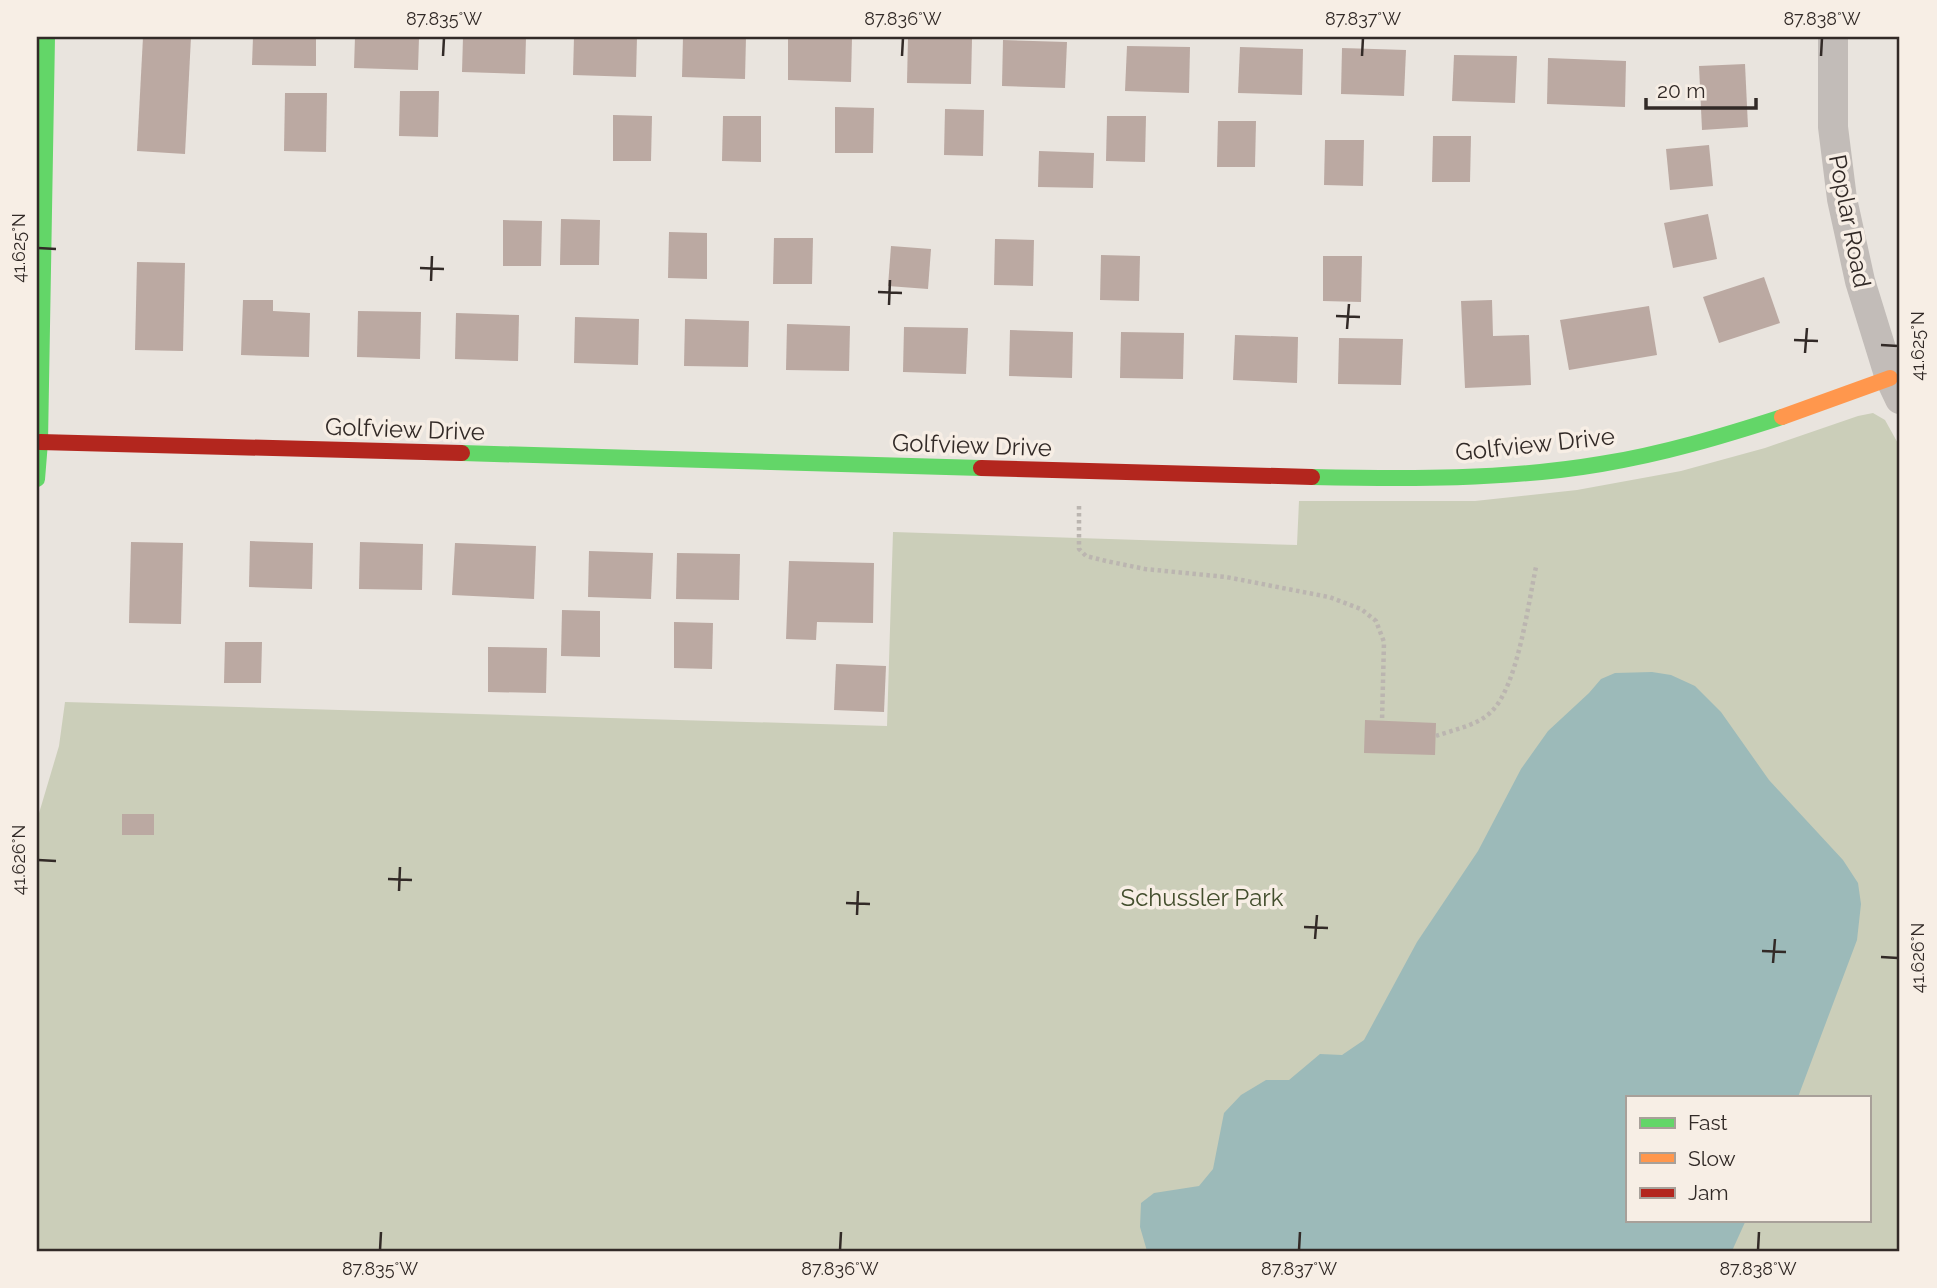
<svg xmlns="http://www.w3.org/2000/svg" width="1937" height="1288" font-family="Raleway,sans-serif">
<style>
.green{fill:#cbceb9;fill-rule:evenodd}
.water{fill:#9cbab9}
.building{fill:#bba9a2}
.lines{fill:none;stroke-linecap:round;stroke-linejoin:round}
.path{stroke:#bbb5b0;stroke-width:4.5;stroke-dasharray:3.5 3.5;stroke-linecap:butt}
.street{stroke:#c2bcb8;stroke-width:30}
.fast{stroke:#63d668;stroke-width:16}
.slow{stroke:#ff974d;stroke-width:16}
.jam{stroke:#b3261e;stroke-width:16}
.ticks{fill:none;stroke:#322a27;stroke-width:2.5}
.labels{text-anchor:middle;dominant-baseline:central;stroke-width:7;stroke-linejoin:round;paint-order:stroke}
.street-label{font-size:24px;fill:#322a27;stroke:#f7eee5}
.park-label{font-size:24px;fill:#434e2d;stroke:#f7eee5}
.neatline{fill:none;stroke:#322a27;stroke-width:2.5}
.ticks-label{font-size:18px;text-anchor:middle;fill:#322a27}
</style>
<rect width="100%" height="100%" fill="#e9e4de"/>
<!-- green -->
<path class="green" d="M 1873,413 L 1885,420 L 1900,447 L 1900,1251 L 37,1251 L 37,820 L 59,746 L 65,702 L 887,726 L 893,532 L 1297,545 L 1299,501 L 1475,501 L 1577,490 L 1681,471 L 1765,448 L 1858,416 ZM 1627,1097 L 1869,1097 L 1869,1220 L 1627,1220 Z"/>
<!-- water -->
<polygon class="water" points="1652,672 1671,675 1695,686 1721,712 1769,780 1843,860 1858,883 1861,904 1857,940 1798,1097 1627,1097 1627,1220 1746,1220 1732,1251 1147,1251 1140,1227 1141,1203 1154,1193 1199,1186 1213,1169 1224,1113 1241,1095 1266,1080 1289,1080 1320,1054 1342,1055 1364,1040 1417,942 1478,851 1521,769 1548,731 1589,693 1601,679 1615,673"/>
<!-- building -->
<g class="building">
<polygon points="143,37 191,37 185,154 137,151"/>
<polygon points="253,37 316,37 316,66 252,65"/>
<polygon points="355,37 419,37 418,70 354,68"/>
<polygon points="463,37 526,37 525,74 462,72"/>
<polygon points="574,37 637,37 636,77 573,75"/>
<polygon points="683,37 746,37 745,79 682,77"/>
<polygon points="788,37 852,37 851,82 788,80"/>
<polygon points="908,37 972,39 971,84 907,83"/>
<polygon points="1003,40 1067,42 1065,88 1002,86"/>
<polygon points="1127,46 1190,47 1189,93 1125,91"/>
<polygon points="1240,47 1303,49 1302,95 1238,93"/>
<polygon points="1342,48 1406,50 1404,96 1341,94"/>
<polygon points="1454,55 1517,56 1515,103 1452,101"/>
<polygon points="1548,58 1626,61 1625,107 1547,104"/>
<polygon points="1745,64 1748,127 1702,130 1699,66"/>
<polygon points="400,91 439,91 438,137 399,136"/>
<polygon points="285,93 327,93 326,152 284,151"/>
<polygon points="835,107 874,108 873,153 835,153"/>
<polygon points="945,109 984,110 983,156 944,155"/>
<polygon points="613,115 652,116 651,161 613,161"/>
<polygon points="723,116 761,116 761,162 722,161"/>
<polygon points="1107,116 1146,116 1145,162 1106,161"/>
<polygon points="1218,121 1256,121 1255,167 1217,167"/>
<polygon points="1433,136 1471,136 1470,182 1432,182"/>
<polygon points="1325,140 1364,140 1363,186 1324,185"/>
<polygon points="1709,145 1713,186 1670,190 1666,149"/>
<polygon points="1039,151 1094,153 1093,188 1038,187"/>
<polygon points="1708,214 1717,259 1673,268 1664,223"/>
<polygon points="561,219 600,220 599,265 560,265"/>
<polygon points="503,220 542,221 541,266 503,266"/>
<polygon points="669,232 707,233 707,279 668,278"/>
<polygon points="774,238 813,238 812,284 773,284"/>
<polygon points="995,239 1034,240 1033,286 994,285"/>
<polygon points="891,246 931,249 928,289 888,286"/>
<polygon points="1101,255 1140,256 1139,301 1100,300"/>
<polygon points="1323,256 1362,256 1361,302 1323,301"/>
<polygon points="137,262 185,263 183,351 135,350"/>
<polygon points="1764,277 1780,323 1719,343 1703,297"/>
<polygon points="243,300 273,300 273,311 310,313 309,357 241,355"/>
<polygon points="1492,300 1493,336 1529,335 1531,385 1465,388 1461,301"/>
<polygon points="1649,306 1657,355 1569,370 1560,320"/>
<polygon points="358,311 421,312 420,359 357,357"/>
<polygon points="456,313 519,315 518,361 455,359"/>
<polygon points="575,317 639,319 638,365 574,363"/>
<polygon points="685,319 749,321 748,367 684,366"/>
<polygon points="787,324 850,326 849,371 786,370"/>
<polygon points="904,327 968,328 966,374 903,372"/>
<polygon points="1010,330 1073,332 1072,378 1009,376"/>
<polygon points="1121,332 1184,333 1183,379 1120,378"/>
<polygon points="1235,335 1298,337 1297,383 1233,380"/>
<polygon points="1339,338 1403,339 1401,385 1338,384"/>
<polygon points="250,541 313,543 312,589 249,587"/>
<polygon points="131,542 183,543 181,624 129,623"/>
<polygon points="360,542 423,544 422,590 359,589"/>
<polygon points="455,543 536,546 534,599 452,595"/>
<polygon points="589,551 653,553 651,599 588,597"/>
<polygon points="677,553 740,554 739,600 676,599"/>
<polygon points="789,561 874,563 873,623 817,622 816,640 786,639"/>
<polygon points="562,610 600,611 600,657 561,656"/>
<polygon points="674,622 713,623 712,669 674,668"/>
<polygon points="225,642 262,642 261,683 224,683"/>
<polygon points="488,647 547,648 546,693 488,692"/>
<polygon points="836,664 886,666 884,712 834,710"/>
<polygon points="1365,720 1436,723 1435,755 1364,753"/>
<rect x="122" y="814" width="32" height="21"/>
</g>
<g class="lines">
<!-- path -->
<g class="path">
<polyline points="1079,506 1079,549 1086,556 1106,561 1145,569 1226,577 1329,597 1361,609 1376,621 1384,642 1382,721"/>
<path d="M 1436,736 C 1453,730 1478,725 1491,712 C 1518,686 1528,604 1536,567"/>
</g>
<!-- street -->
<polyline class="street" points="1833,37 1833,127 1842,199 1860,281 1890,378 1900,399"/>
<!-- fast -->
<g class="fast">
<polyline points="462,453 981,468"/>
<path d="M 1312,477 C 1407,479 1507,480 1601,464 C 1663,454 1723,436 1782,417"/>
<polyline points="37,479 40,442 47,37"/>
</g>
<!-- slow -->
<polyline class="slow" points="1782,417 1890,378"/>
<!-- jam -->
<g class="jam">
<polyline points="40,442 462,453"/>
<polyline points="981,468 1312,477"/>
</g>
</g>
<!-- ticks -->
<path class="ticks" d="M 443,56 L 444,38M 902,56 L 903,38M 1362,56 L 1363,38M 1821,56 L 1822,38M 38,248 L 56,249M 420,268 L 444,269M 431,281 L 432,256M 878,292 L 902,293M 889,305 L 890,280M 1336,316 L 1360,317M 1347,329 L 1349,304M 1794,340 L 1818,341M 1881,345 L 1898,346M 1805,353 L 1807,328M 38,860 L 56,861M 388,879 L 412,880M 399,891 L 400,867M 846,903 L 870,904M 857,915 L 858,891M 1304,927 L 1328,928M 1315,939 L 1317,915M 1762,951 L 1786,952M 1881,957 L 1898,958M 1773,963 L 1775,939M 380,1250 L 381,1232M 840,1250 L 841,1232M 1299,1250 L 1300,1232M 1758,1250 L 1759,1232"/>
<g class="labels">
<!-- street labels -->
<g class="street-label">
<text transform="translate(1850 221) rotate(79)">Poplar Road</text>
<text transform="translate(405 429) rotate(2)">Golfview Drive</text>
<text transform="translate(1535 444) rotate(-6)">Golfview Drive</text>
<text transform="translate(972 445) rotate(2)">Golfview Drive</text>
</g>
<!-- park labels -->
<g class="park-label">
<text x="1202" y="897">Schussler Park</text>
</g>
</g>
<!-- border -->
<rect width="1937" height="1288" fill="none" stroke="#f7eee5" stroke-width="77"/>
<!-- legend -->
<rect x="1626" y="1096" width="245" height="126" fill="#f7eee5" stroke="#a8a099" stroke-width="2"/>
<rect x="1640" y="1118" width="35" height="10" fill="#63d668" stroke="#a8a099" stroke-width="2"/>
<text x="1688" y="1130" font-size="21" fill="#322a27">Fast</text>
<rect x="1640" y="1153" width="35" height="10" fill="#ff974d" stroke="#a8a099" stroke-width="2"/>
<text x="1688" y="1166" font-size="21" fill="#322a27">Slow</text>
<rect x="1640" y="1188" width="35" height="10" fill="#b3261e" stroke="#a8a099" stroke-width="2"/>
<text x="1688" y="1200" font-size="21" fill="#322a27">Jam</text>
<!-- scale -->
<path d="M1646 98v10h110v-10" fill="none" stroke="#322a27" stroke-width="3.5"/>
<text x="1657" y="98" font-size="21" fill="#322a27" stroke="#f7eee5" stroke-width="5" paint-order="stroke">20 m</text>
<rect x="38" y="38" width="1860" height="1212" class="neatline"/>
<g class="ticks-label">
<text x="444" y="25">87.835°W</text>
<text x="903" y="25">87.836°W</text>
<text x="1363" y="25">87.837°W</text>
<text x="1822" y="25">87.838°W</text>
<text transform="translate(19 248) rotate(-90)" y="6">41.625°N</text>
<text transform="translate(1918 346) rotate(-90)" y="6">41.625°N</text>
<text transform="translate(19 860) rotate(-90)" y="6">41.626°N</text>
<text transform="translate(1918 958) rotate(-90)" y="6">41.626°N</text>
<text x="380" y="1275">87.835°W</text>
<text x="840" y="1275">87.836°W</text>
<text x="1299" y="1275">87.837°W</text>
<text x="1758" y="1275">87.838°W</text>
</g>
</svg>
